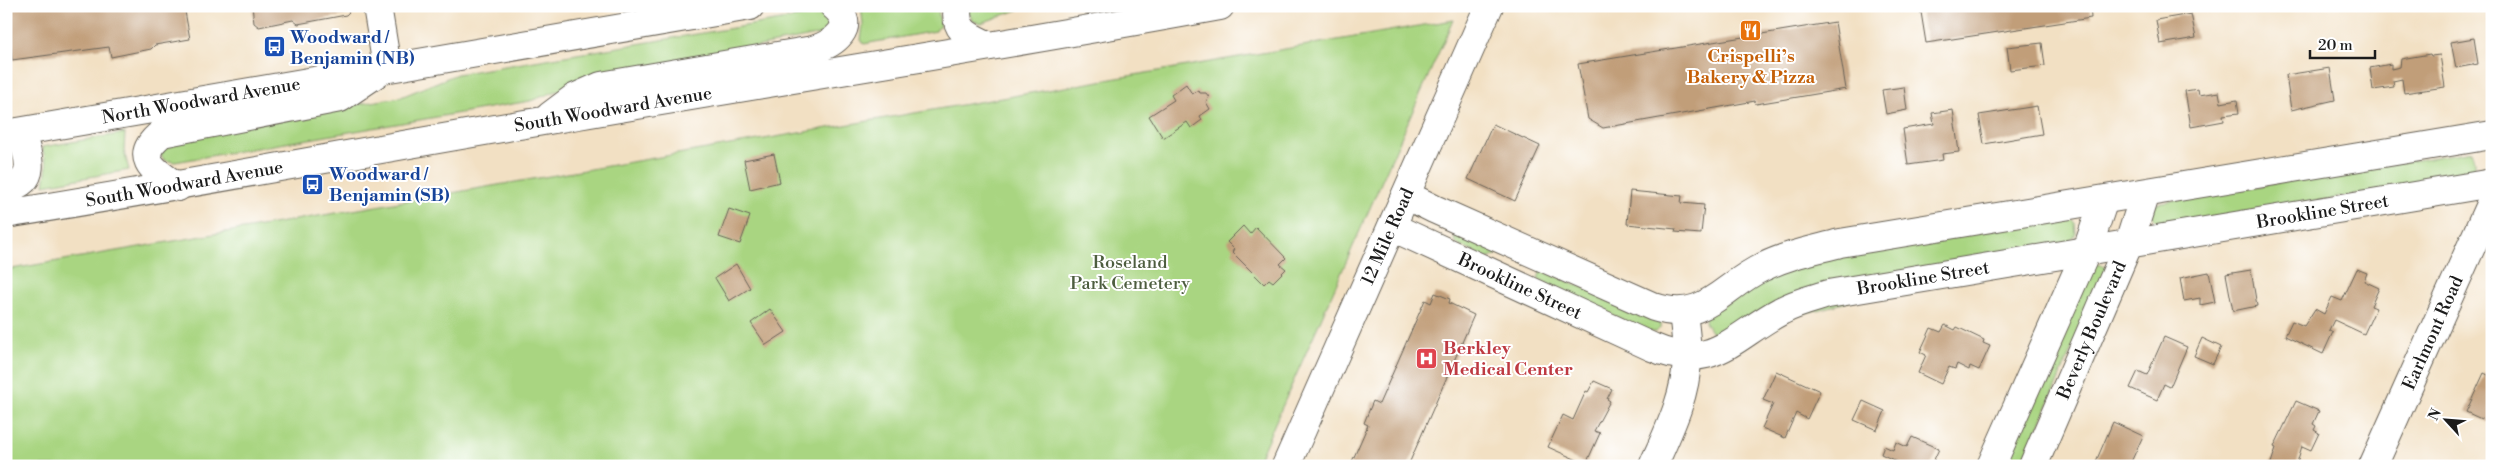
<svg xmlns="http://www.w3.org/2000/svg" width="2498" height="472" font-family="'Libre Bodoni',serif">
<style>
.green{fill:#a9d581;stroke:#62784e}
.building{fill:#c19e79}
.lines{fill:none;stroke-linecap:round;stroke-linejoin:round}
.minor-casing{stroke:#676156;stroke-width:30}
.major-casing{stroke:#676156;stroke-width:30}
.minor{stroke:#fff;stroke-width:28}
.major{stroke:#fff;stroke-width:28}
.labels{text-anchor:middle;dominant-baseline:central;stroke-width:4;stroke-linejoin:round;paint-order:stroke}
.transit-label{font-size:18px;font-weight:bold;fill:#164399;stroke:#fff;text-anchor:start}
.food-label{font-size:18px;font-weight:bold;fill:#c56008;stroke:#fff}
.street-label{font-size:18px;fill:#1c1c1c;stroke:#fff}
.park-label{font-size:18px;fill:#4d5d3f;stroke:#fff}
.health-label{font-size:18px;font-weight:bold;fill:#be3a42;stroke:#fff;text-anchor:start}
</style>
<rect width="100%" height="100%" fill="#fff"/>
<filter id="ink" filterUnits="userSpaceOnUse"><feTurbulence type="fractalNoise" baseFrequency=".02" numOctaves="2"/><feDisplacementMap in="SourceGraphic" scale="10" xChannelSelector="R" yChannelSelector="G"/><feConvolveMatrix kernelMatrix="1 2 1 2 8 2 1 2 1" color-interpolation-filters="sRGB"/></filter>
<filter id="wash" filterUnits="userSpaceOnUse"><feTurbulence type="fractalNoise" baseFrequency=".0096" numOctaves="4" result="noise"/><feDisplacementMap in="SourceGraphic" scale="20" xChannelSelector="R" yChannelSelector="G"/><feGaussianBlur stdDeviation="1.12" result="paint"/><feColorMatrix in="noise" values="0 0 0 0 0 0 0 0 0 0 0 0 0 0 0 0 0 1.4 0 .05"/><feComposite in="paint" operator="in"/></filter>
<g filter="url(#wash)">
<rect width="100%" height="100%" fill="#f2e0c3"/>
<!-- green -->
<g class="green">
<polygon points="861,6 938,6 940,25 936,31 864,44 861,40 863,25"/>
<polygon points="969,6 1029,6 981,23 973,21 968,12"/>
<polygon points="817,14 826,17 829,25 827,33 587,80 530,101 175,162 164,160 159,151 171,136 401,97 457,74"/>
<polygon points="1453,20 1256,466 6,466 6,270"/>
<polygon points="125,133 124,151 129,170 44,185 47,166 42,147"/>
<path d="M 2472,151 C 2476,161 2477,168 2469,177 L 2159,226 L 2152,215 L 2156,203 Z"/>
<polygon points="2070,218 2075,223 2076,234 2069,243 1723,335 1711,332 1705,322 1706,315 1802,259"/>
<polygon points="1459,230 1498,251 1496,255 1488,259 1457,244 1454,238"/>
<polygon points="2099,264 2106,268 2022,466 2000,466 2092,266"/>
<polygon points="1541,270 1655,317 1660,322 1660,328 1656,332 1648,332 1538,279"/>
</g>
<g id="blocks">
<!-- building -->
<g class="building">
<polygon points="6,6 184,6 190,39 155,45 151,49 111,57 109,47 12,60"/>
<polygon points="252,6 348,6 349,12 346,15 298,24 293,20 259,27 254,23"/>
<polygon points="1920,6 2090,6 2091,18 1926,43"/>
<polygon points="2191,14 2196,38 2160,44 2156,20"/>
<polygon points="1835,22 1846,89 1756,104 1755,101 1603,128 1588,119 1578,64"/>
<polygon points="2474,38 2478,64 2456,68 2451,42"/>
<polygon points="2042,43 2045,66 2010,70 2007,47"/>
<polygon points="2430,54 2431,56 2440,55 2445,87 2404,93 2402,79 2393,81 2394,87 2373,90 2370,68 2391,64 2391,69 2400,67 2401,59"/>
<polygon points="2330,68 2335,100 2291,110 2286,75"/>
<polygon points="1186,84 1192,94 1198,90 1200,93 1206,93 1209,97 1206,102 1210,109 1200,116 1202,120 1191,128 1187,122 1163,138 1149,116 1174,100 1171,95"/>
<polygon points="1904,87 1907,110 1886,114 1882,90"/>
<polygon points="2198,89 2199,95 2219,92 2221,103 2237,100 2239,113 2223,115 2224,121 2191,127 2185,91"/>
<polygon points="2037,106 2042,134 1984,144 1979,115"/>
<polygon points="1953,110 1959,152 1942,154 1943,160 1908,165 1903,129 1934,124 1932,113"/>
<polygon points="1493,124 1540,146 1515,201 1468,179"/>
<polygon points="774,154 780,182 750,189 744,160"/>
<polygon points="1630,191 1682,196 1681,203 1704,205 1701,234 1675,232 1676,229 1627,224"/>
<polygon points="729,209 750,216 740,244 719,237"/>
<polygon points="1243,226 1250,234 1256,227 1286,258 1280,264 1286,269 1273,282 1269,279 1264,284 1232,252 1234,249 1227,242"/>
<polygon points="736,264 750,288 729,301 715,278"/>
<polygon points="2357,269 2367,273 2364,281 2379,288 2371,306 2376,308 2364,334 2334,320 2329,330 2333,332 2323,354 2285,336 2292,321 2304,326 2315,309 2324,314 2332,297 2342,301"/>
<polygon points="2251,270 2257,306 2233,311 2226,274"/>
<polygon points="2209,272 2215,302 2200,305 2200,298 2184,301 2180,278"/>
<polygon points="1435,293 1450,299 1449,303 1474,315 1408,466 1350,466 1368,425 1364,423 1373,401 1379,404 1425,300 1431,303"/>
<polygon points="770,309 786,332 766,345 751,323"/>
<polygon points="1945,325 1955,330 1957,327 1984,340 1983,343 1990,346 1979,370 1970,366 1969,370 1957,364 1955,369 1949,367 1941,384 1918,373 1926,355 1920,352 1931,328 1941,332"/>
<polygon points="2164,337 2187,347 2170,387 2164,384 2157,400 2130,388 2138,371 2147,375"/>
<polygon points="2202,338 2221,347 2213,364 2194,356"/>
<polygon points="1776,371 1820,391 1807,419 1796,413 1785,438 1762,428 1773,404 1763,400"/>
<polygon points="2484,373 2492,377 2492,424 2466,412"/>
<polygon points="1594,381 1612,389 1607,399 1610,401 1594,431 1600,433 1586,464 1548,447 1563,415 1573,420 1586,391 1588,392"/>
<polygon points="1863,401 1885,411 1877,430 1854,420"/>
<polygon points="2296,401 2319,411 2313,424 2316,426 2314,430 2319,433 2311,450 2302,446 2296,466 2270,466 2276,448 2274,447"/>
<polygon points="2113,422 2143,436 2131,462 2139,466 2094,466"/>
<polygon points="1912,437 1939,449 1931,466 1901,466 1902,464 1881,454 1884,446 1893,450 1896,442 1907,447"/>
</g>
</g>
</g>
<g filter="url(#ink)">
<use href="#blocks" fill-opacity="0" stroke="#676156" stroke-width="1"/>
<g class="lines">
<defs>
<g id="minor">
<polyline points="377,6 387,67"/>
<path d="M 1406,195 L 1434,209 L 1654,307 C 1705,324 1722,286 1763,267 C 1787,255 1814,250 1840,243 L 2492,135"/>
<path id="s1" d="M 1392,227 L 1652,347 C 1712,373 1732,337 1781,311 C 1795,303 1812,299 1828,294 L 2492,183"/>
<path d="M 1653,466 C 1668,432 1686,397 1687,359 C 1687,344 1685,328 1683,313"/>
<polyline points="1991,466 2087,250 2104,200"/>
<path id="s2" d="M 2033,466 L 2129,243 L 2145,193"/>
<path id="s3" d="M 2373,466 L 2492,200"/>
</g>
<g id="major">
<path d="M 958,6 C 953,32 970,36 989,46"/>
<path d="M 550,116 L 574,98 L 601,86 L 813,50 C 833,44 859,27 834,6"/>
<path id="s4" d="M 6,134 L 750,6"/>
<path d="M 178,187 C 155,171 131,158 162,133 L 340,98 L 377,73"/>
<path d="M 6,188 C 40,182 28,154 20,132"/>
<path id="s5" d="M 6,214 C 186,185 364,151 543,121 C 769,82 995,47 1220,6"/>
<path id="s6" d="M 1286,466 L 1489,6"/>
</g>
</defs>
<!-- minor casing -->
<use href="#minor" class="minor-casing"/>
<!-- major casing -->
<use href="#major" class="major-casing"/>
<!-- minor -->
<use href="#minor" class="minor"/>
<!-- major -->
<use href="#major" class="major"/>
</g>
</g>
<!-- icons -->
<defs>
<symbol id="restaurant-square" viewBox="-11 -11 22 22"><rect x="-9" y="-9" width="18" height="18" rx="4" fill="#e8710a" stroke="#fff"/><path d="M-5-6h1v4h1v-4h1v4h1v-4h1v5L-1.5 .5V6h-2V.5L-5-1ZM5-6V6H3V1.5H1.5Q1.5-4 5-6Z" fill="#fff"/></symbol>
<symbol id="bus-square" viewBox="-11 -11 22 22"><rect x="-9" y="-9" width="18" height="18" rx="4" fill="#1a4fb4" stroke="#fff"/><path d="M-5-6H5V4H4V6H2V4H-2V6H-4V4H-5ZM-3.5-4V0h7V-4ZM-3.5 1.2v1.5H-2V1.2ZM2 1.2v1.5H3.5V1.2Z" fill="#fff"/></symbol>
<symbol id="hospital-square" viewBox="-11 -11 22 22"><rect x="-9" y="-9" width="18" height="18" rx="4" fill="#e0444e" stroke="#fff"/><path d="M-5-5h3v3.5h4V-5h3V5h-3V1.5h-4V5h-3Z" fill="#fff"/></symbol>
</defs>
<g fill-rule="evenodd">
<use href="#restaurant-square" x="1738" y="18" width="25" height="25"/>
<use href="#bus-square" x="262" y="34" width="25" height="25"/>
<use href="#bus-square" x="300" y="172" width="25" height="25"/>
<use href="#hospital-square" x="1414" y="346" width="25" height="25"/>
</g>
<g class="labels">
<!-- transit labels -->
<g class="transit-label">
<text x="290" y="37">Woodward /<tspan x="290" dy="21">Benjamin (NB)</tspan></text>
<text x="329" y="174">Woodward /<tspan x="329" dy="21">Benjamin (SB)</tspan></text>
</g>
<!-- food labels -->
<g class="food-label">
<text x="1751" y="56">Crispelli’s<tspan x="1751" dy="21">Bakery &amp; Pizza</tspan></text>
</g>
<!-- street labels -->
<g class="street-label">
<text stroke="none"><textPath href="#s4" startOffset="198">North Woodward Avenue</textPath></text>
<text stroke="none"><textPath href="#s5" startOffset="616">South Woodward Avenue</textPath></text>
<text stroke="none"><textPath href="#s5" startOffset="181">South Woodward Avenue</textPath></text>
<text stroke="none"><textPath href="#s1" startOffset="980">Brookline Street</textPath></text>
<text stroke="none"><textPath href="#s6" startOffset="251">12 Mile Road</textPath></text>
<text stroke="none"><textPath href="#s1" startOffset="575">Brookline Street</textPath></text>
<text stroke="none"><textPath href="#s1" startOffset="141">Brookline Street</textPath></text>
<text stroke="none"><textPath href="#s2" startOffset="148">Beverly Boulevard</textPath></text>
<text stroke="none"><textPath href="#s3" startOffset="146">Earlmont Road</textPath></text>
</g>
<!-- park labels -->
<g class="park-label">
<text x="1130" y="262">Roseland<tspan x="1130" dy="21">Park Cemetery</tspan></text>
</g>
<!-- health labels -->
<g class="health-label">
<text x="1443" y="348">Berkley<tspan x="1443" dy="21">Medical Center</tspan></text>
</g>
</g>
<!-- margin -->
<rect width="2498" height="472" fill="none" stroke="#fff" stroke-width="25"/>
<!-- north arrow -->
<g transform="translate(2446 420) rotate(296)" stroke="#ffffff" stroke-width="4" paint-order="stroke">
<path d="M0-4L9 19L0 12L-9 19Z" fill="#1c1c1c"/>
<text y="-8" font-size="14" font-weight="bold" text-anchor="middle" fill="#1c1c1c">N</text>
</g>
<!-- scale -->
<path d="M2310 50v8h65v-8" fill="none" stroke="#1c1c1c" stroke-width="2.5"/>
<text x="2318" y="50" font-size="15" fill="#1c1c1c" stroke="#ffffff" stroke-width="4" paint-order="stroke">20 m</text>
</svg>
